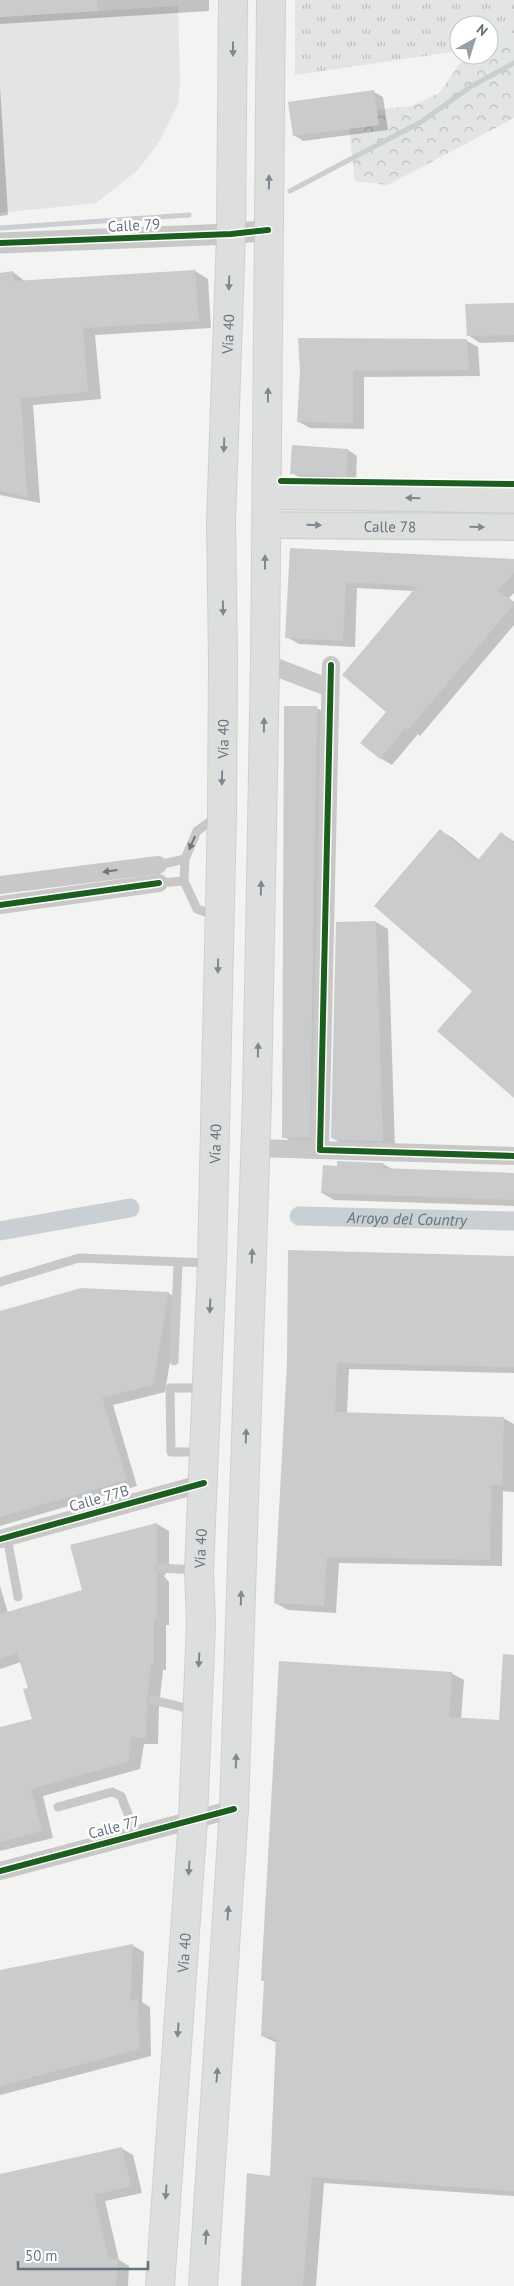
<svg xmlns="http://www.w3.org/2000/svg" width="514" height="2286" font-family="'PT Sans',sans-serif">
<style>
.grass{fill:url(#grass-tufts)}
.forest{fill:url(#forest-crowns)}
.pitch{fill:#e2e5e1}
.shadow{fill:#0003}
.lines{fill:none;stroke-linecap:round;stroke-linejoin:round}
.stream{stroke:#c9cfd2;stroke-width:5}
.canal{stroke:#c9cfd2;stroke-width:19}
.building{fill:#cacbcc}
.secondary-casing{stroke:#d0d0d0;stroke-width:28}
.trunk-casing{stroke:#d0d0d0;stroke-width:30}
.service{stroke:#c8c8c9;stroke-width:9}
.minor{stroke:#c8c8c9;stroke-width:18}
.tertiary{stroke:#c8c8c9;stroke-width:21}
.secondary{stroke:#dddede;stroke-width:25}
.trunk{stroke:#dddede;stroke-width:28}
.cycleway-casing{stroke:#fff;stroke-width:9}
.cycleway{stroke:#1b5e20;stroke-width:6}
.oneway{fill:#7f8891}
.oneway2{fill:#6c7782}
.labels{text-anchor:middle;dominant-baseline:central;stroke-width:5;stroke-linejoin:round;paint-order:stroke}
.street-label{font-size:15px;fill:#67737e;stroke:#fff}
.water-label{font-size:16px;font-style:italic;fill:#63747b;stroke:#fff}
</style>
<defs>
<pattern id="grass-tufts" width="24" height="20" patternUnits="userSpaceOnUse" patternTransform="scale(1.25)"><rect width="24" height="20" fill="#e2e5e1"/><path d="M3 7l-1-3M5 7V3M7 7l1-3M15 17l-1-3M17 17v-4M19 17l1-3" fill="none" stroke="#bbbebc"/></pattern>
<pattern id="forest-crowns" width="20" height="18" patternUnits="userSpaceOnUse" patternTransform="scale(1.25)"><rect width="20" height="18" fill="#e2e5e1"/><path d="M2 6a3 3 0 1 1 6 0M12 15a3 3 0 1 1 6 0" fill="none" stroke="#bbbebc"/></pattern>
</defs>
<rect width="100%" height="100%" fill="#f3f3f2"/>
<!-- grass -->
<polygon class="grass" points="295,0 514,0 514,33 489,42 489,25 459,25 459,51 295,75"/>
<!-- forest -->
<polygon class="forest" points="514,33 514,118 388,185 355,181 349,129 376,110 412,106 439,93 466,55 489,55 489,41"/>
<!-- pitch -->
<polygon class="pitch" points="178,6 180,83 178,104 159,142 138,170 96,203 0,213 0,17"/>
<!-- shadow -->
<g class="shadow">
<polygon points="0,0 209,0 209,11 0,24"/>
<polygon points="0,87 8,215 0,216"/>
<polygon points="374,92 383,97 388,130 303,141 294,135"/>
<polygon points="195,271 208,279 211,328 95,335 101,399 33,405 40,503 0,495 0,274 13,272 26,282"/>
<polygon points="514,304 514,342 480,343 468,335"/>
<polygon points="467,341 478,347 480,376 364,377 364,429 310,428 299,422 301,371"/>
<polygon points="348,450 357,456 356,482 301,478 292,473"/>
<polygon points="291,549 514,561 514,593 509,598 514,602 514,625 420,736 418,734 392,765 380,758 388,712 414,591 357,588 355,647 299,644 287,637"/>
<polygon points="317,708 329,715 322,1145 296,1144 284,1137"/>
<polygon points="441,831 453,838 479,860 501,834 514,841 514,1096 474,990"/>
<polygon points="376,922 388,929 395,1148 345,1145 332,1138"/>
<polygon points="383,1164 392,1169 514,1174 514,1206 334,1200 322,1193 338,1167"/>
<polygon points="514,1257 514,1373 349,1369 347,1413 503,1418 514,1424 514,1492 503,1491 502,1566 339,1563 336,1613 288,1610 275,1603 288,1362"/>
<polygon points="168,1293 180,1300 165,1392 113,1405 137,1486 0,1526 0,1312"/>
<polygon points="157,1524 169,1531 169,1569 164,1576 169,1582 169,1625 166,1625 166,1670 163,1670 159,1706 158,1744 144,1744 140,1769 43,1796 53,1838 0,1851 0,1728 33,1720 29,1688 21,1662 0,1669 0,1586 8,1613 84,1591 72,1546"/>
<polygon points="451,1673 464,1680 461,1719 500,1721 514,1674 514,2196 324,2183 316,2286 242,2286 272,2178 277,2043 262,2036"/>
<polygon points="132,1945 144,1952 142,2002 150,2007 151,2056 0,2095 0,1972"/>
<polygon points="121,2148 133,2155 142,2193 105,2201 119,2260 129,2266 128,2286 0,2286 0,2175"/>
</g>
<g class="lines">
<!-- stream -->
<g class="stream">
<polyline points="290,191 421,122 470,87 514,63"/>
<polyline points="0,228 189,215"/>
</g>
<!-- canal -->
<g class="canal">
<path id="s1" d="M 299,1216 L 514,1221"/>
<polyline points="0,1231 130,1208"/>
</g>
</g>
<!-- building -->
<g class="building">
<polygon points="0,0 97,0 98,11 0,17"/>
<polygon points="374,90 379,125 293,136 288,102"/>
<polygon points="195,270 199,321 83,328 88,392 21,398 27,497 0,491 0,273 13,271 14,281"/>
<polygon points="514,303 514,335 467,336 465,304"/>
<polygon points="298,338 467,339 469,370 353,371 353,423 297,422 300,371"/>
<polygon points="292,445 348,449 346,477 290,474"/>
<polygon points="290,548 514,559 514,573 498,590 514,604 408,730 405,728 380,759 360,743 386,712 342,675 417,586 346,582 343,641 285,638"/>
<polygon points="284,706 317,706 310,1138 282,1138"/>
<polygon points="440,829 477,861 501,832 514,843 514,1098 437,1031 472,991 374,906"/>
<polygon points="376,921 383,1141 336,1140 331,1138 336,922"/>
<polygon points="337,1161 383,1163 383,1168 514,1173 514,1200 321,1193 323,1165 337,1166"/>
<polygon points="288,1250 514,1256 514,1367 337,1363 335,1412 504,1417 502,1485 491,1485 490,1560 327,1557 324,1606 274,1603 287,1362"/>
<polygon points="81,1288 169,1292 153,1385 102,1398 127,1480 0,1517 0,1311"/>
<polygon points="157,1523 157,1562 153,1568 157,1574 157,1618 154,1618 154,1664 151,1664 147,1699 146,1738 132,1737 128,1762 31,1789 42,1831 0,1842 0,1727 32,1719 23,1689 28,1688 17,1653 0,1659 0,1614 82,1590 70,1545"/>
<polygon points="503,1654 514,1655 514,2191 312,2177 303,2286 241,2286 247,2173 270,2176 276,2037 261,2036 264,1981 261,1981 279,1661 452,1672 449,1717 499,1720"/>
<polygon points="133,1944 130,2001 138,1999 139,2049 0,2086 0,1970"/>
<polygon points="122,2147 131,2186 94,2195 109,2260 118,2258 116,2286 0,2286 0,2174"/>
</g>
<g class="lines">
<defs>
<g id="secondary">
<polyline points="266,496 514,500"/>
<path id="s2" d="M 266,525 L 514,527"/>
</g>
<g id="trunk">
<path id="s3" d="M 160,2286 L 193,1819 L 201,1624 L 199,1570 L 212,1263 L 222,813 L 223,660 L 221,522 L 231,234 L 233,0"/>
<polyline points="203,2286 234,1809 257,1099 265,663 271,0"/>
</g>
</defs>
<!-- secondary casing -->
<use href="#secondary" class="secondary-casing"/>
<!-- trunk casing -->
<use href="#trunk" class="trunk-casing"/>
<!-- service -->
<g class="service">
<polyline points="158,865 185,859 197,831 218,816"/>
<polyline points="184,881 185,859"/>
<polyline points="159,883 184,881 197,909 217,916"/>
<polyline points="0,1282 79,1258 209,1263"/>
<polyline points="174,1361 178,1263"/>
<polyline points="200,1452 171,1452 170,1388 203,1388"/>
<polyline points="7,1537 18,1597"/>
<polyline points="159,1568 197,1570"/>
<polyline points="153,1700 194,1710"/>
<polyline points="58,1807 112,1792 121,1796 136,1834"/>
</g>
<!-- minor -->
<g class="minor">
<polyline points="265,663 330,688"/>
<polyline points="331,665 320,1150 514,1156"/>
<polyline points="0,885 158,865"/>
<polyline points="0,905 159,883"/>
<polyline points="256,1148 320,1150"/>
<polyline points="0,1539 204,1483"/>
<polyline points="0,1871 234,1809"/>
</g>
<!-- tertiary -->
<polyline class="tertiary" points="0,243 231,234 268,230"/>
<!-- secondary -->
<use href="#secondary" class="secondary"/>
<!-- trunk -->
<use href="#trunk" class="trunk"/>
<defs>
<g id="cycleway">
<polyline points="0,243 231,234 268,230"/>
<polyline points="281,481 514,484"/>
<polyline points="331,665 320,1150 514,1156"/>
<polyline points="0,905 159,883"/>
<polyline points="0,1539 204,1483"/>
<polyline points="0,1871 234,1809"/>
</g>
</defs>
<!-- cycleway casing -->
<use href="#cycleway" class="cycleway-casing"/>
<!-- cycleway -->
<use href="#cycleway" class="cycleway"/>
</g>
<!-- one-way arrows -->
<defs><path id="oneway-solid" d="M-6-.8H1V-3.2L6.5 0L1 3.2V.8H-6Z" transform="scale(1.25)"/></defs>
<g class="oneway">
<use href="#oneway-solid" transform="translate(233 49) rotate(90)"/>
<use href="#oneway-solid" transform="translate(269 182) rotate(-89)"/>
<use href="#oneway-solid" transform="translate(229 283) rotate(92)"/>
<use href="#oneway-solid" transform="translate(268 395) rotate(-89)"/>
<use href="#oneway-solid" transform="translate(224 445) rotate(92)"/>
<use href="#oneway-solid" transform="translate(413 498) rotate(-179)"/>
<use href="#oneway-solid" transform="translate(314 525) rotate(1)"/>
<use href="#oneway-solid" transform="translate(477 527) rotate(1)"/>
<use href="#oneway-solid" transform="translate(265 562) rotate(-90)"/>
<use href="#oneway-solid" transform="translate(223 608) rotate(89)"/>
<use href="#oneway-solid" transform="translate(264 725) rotate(-89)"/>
<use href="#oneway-solid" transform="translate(222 778) rotate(91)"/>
<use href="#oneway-solid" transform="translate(261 888) rotate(-89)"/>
<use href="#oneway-solid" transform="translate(218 966) rotate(91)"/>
<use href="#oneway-solid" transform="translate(258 1050) rotate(-89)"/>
<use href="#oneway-solid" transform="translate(252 1256) rotate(-88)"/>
<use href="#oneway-solid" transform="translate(210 1306) rotate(93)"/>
<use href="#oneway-solid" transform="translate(246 1436) rotate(-88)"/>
<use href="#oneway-solid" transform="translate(241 1598) rotate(-88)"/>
<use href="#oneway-solid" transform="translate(199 1660) rotate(93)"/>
<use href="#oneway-solid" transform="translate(236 1761) rotate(-88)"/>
<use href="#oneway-solid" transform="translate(189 1868) rotate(94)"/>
<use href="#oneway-solid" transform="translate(228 1913) rotate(-86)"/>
<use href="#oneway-solid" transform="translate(178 2030) rotate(94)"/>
<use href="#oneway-solid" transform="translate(217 2075) rotate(-86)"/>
<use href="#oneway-solid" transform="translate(166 2192) rotate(94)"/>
<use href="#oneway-solid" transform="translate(206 2237) rotate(-86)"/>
</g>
<g class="oneway2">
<use href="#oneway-solid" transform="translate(192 843) rotate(114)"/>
<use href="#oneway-solid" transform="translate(110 871) rotate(172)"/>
</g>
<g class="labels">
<!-- street labels -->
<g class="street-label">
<text transform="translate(134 225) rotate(-3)">Calle 79</text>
<text stroke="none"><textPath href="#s3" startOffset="1954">Vía 40</textPath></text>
<text stroke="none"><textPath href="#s2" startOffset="124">Calle 78</textPath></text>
<text stroke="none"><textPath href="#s3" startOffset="1549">Vía 40</textPath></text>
<text stroke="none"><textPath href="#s3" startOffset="1144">Vía 40</textPath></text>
<text transform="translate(99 1498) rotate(-16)">Calle 77B</text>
<text stroke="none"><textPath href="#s3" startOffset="739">Vía 40</textPath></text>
<text transform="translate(114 1827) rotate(-15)">Calle 77</text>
<text stroke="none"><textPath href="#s3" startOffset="334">Vía 40</textPath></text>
</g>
<!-- water labels -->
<g class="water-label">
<text stroke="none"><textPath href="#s1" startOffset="108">Arroyo del Country</textPath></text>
</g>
</g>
<!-- north arrow -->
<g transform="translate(474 40) rotate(39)"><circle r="24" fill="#ffffff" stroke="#c2c7cb"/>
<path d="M0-4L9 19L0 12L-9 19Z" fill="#98a0a7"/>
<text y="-8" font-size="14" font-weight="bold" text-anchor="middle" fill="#67737e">N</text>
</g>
<!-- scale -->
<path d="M18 2261v8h130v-8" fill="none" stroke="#67737e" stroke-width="2.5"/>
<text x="25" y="2261" font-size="15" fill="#67737e" stroke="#ffffff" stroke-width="4" paint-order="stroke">50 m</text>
</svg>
